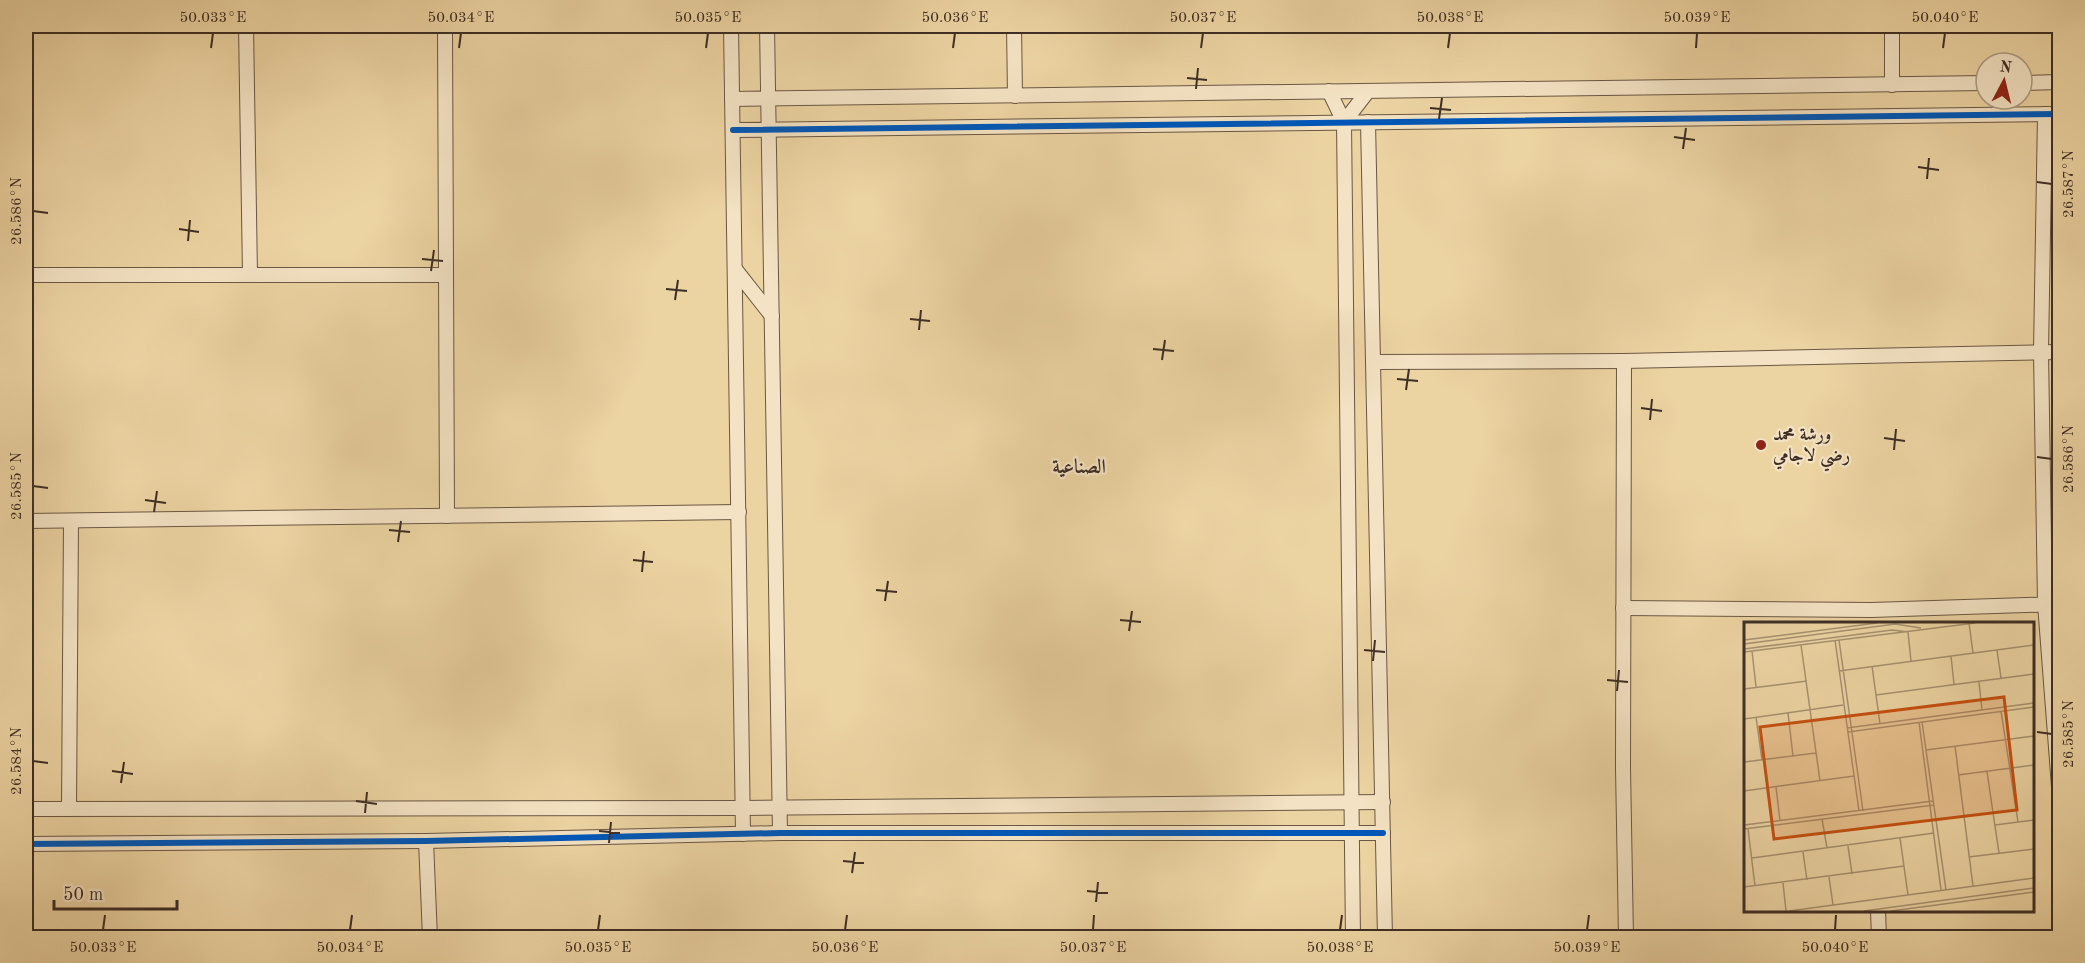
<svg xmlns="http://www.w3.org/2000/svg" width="2085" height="963" font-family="'Old Standard TT',Amiri,serif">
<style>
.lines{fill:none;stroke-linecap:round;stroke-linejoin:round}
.street-casing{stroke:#6a5744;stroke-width:16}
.street{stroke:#f3e2c3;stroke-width:14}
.cycleway-casing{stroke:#f3e2c3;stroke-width:10}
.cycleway{stroke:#0057b8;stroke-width:6}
.ticks{fill:none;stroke:#3e2e24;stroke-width:2}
.poi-dot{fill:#8f2418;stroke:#f3e2c3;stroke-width:2}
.labels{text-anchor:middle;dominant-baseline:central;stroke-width:4.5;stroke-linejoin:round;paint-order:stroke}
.poi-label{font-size:18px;font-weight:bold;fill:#3e2e24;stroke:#f3e2c3;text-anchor:start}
.neighbourhood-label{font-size:20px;font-weight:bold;fill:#3e2e24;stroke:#f3e2c3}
.inset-road{fill:none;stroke:#a69170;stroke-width:1.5}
.view{fill:#c65011;fill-opacity:0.15;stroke:#c65011;stroke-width:3}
.inset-edge{fill:none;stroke:#3e2e24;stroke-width:3}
.neatline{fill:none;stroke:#3e2e24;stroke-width:2}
.ticks-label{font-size:15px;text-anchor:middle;fill:#3e2e24}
</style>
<rect width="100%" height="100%" fill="#ecd3a2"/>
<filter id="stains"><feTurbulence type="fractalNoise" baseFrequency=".00333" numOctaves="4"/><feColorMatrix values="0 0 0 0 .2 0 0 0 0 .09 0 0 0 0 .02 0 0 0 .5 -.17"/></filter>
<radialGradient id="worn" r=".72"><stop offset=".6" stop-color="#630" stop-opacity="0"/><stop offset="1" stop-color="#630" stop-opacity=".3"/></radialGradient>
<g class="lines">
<defs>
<g id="street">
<polyline points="246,26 250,275"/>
<polyline points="445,26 447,516"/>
<polyline points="731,26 743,834"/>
<polyline points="767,26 780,833"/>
<polyline points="1014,26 1015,96"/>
<polyline points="1892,26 1892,85"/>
<polyline points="2022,83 2060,82"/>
<polyline points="1329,91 1344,122 1368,91"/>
<polyline points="732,99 1986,83"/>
<polyline points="2045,114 2041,352 2045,604 2060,800"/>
<polyline points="1344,122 1353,938"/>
<polyline points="1368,122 1385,938"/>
<polyline points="733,130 2060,114"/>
<polyline points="735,269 772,316"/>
<polyline points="26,275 446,275"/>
<polyline points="1624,361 1623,768 1626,938"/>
<polyline points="1373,362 1624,361 2060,352"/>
<polyline points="26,521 739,512"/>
<polyline points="1623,608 1871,610 2060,604"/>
<polyline points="26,809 743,808 1383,802"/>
<polyline points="69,809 71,521"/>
<polyline points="426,841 430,938"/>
<polyline points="26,844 426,841 780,833 1383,833"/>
<polyline points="1878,910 1879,938"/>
</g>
</defs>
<!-- street casing -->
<use href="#street" class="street-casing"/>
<!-- street -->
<use href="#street" class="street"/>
<defs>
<g id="cycleway">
<polyline points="733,130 2060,114"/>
<polyline points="26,844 426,841 780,833 1383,833"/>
</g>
</defs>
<!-- cycleway casing -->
<use href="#cycleway" class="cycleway-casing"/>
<!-- cycleway -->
<use href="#cycleway" class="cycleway"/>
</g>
<!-- ticks -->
<path class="ticks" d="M 211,48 L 213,33M 459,48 L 461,33M 706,48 L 708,33M 953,48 L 955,33M 1201,48 L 1203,33M 1448,48 L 1450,33M 1696,48 L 1697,33M 1943,48 L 1945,33M 1187,78 L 1207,80M 1196,89 L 1198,68M 1430,108 L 1451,110M 1439,119 L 1442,98M 1674,137 L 1695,140M 1683,149 L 1686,128M 1918,167 L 1939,170M 1927,179 L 1929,158M 2037,182 L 2052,184M 33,211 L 48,213M 179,229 L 199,232M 188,241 L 190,220M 422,259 L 443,261M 431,271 L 434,250M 666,289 L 687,291M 675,300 L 678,280M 910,319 L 930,321M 919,330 L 921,310M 1153,349 L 1174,351M 1162,360 L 1165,340M 1397,379 L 1418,381M 1406,390 L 1409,369M 1641,408 L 1662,411M 1650,420 L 1652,399M 1884,438 L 1905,441M 1894,450 L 1896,429M 2037,457 L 2052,459M 33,486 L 48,488M 145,500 L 166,503M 154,512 L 157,491M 389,530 L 410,532M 398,542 L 401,521M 633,560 L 653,562M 642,572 L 644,551M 876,590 L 897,592M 885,601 L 888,581M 1120,620 L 1141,622M 1129,631 L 1132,611M 1364,650 L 1385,652M 1373,661 L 1375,640M 1607,680 L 1628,682M 1617,691 L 1619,670M 2037,732 L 2052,734M 33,761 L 48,763M 112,771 L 133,774M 121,783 L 124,762M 356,801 L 377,804M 365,813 L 367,792M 599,831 L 620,833M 609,843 L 611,822M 843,861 L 864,863M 852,873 L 855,852M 1087,891 L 1108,893M 1096,902 L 1098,882M 103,930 L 105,915M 350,930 L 352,915M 598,930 L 600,915M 845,930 L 847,915M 1093,930 L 1094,915M 1340,930 L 1342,915M 1587,930 L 1589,915M 1835,930 L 1836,915"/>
<!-- markers -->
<circle class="poi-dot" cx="1761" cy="445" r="6"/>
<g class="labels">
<!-- poi labels -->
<g class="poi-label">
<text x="1773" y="435">ورشة محمد<tspan x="1773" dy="21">رضي لاجامي</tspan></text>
</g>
<!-- neighbourhood labels -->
<g class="neighbourhood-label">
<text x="1079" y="468">الصناعية</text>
</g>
</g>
<!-- overview -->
<g transform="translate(1744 622)">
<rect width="290" height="290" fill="#ecd3a2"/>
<path class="inset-road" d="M 225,1 L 229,31M 0,18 L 133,1M 91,18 L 115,189M 95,18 L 119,189M 0,22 L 151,2 L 177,6M 57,23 L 76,159M 0,27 L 148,8 L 164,10 L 167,39M 253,28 L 257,56M 8,29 L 12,65M 0,30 L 231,1M 207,34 L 210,62M 128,44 L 136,102M 95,49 L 290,23M 235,60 L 238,88M 0,67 L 63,59M 132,73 L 290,52M 257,89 L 274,200M 44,91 L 49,134M 12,95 L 18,138M 0,97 L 99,83M 175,100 L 197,268M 178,100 L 202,268M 103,106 L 290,81M 104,110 L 290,85M 211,124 L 229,264M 182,128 L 290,114M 0,140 L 72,131M 243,150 L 255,231M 214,153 L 290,143M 32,165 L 36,199M 0,169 L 110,154M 78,197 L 83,226M 0,203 L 189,179M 251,203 L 290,198M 0,207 L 190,183M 4,207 L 11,264M 156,216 L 164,273M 104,224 L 108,252M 59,230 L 63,258M 225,235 L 290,227M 8,236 L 190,211M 85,255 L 89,283M 39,261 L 42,289M 0,265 L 160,244M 45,289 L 290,256M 120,289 L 290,266M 147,289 L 290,270"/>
<path class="view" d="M 260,75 L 273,188 L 30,217 L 16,105 Z"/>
<rect width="290" height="290" class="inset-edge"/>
</g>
<!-- margin -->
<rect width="2085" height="963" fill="none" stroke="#ecd3a2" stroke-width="66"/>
<!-- north arrow -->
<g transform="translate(2004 81) rotate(7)"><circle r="28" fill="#f3e2c3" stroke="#ab9a83" stroke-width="1.5"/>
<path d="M0-4.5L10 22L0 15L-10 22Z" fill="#8f2418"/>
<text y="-9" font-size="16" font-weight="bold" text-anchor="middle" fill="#3e2e24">N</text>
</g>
<!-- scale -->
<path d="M54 900v9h123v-9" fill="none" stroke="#3e2e24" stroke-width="3"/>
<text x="63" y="900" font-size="18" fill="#3e2e24" stroke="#f3e2c3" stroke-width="4.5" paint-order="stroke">50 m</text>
<rect x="33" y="33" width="2019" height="897" class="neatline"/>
<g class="ticks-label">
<text x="213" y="22">50.033°E</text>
<text x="461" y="22">50.034°E</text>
<text x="708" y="22">50.035°E</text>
<text x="955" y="22">50.036°E</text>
<text x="1203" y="22">50.037°E</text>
<text x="1450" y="22">50.038°E</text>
<text x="1697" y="22">50.039°E</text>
<text x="1945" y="22">50.040°E</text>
<text transform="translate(2068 184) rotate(-90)" y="5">26.587°N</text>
<text transform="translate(16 211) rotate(-90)" y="5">26.586°N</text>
<text transform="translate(2068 459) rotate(-90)" y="5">26.586°N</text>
<text transform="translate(16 486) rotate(-90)" y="5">26.585°N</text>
<text transform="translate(2068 734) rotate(-90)" y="5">26.585°N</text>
<text transform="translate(16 761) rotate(-90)" y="5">26.584°N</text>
<text x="103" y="952">50.033°E</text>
<text x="350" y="952">50.034°E</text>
<text x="598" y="952">50.035°E</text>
<text x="845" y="952">50.036°E</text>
<text x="1093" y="952">50.037°E</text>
<text x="1340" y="952">50.038°E</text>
<text x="1587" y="952">50.039°E</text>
<text x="1835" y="952">50.040°E</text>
</g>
<rect width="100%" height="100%" filter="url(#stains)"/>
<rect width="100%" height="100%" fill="url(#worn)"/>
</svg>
